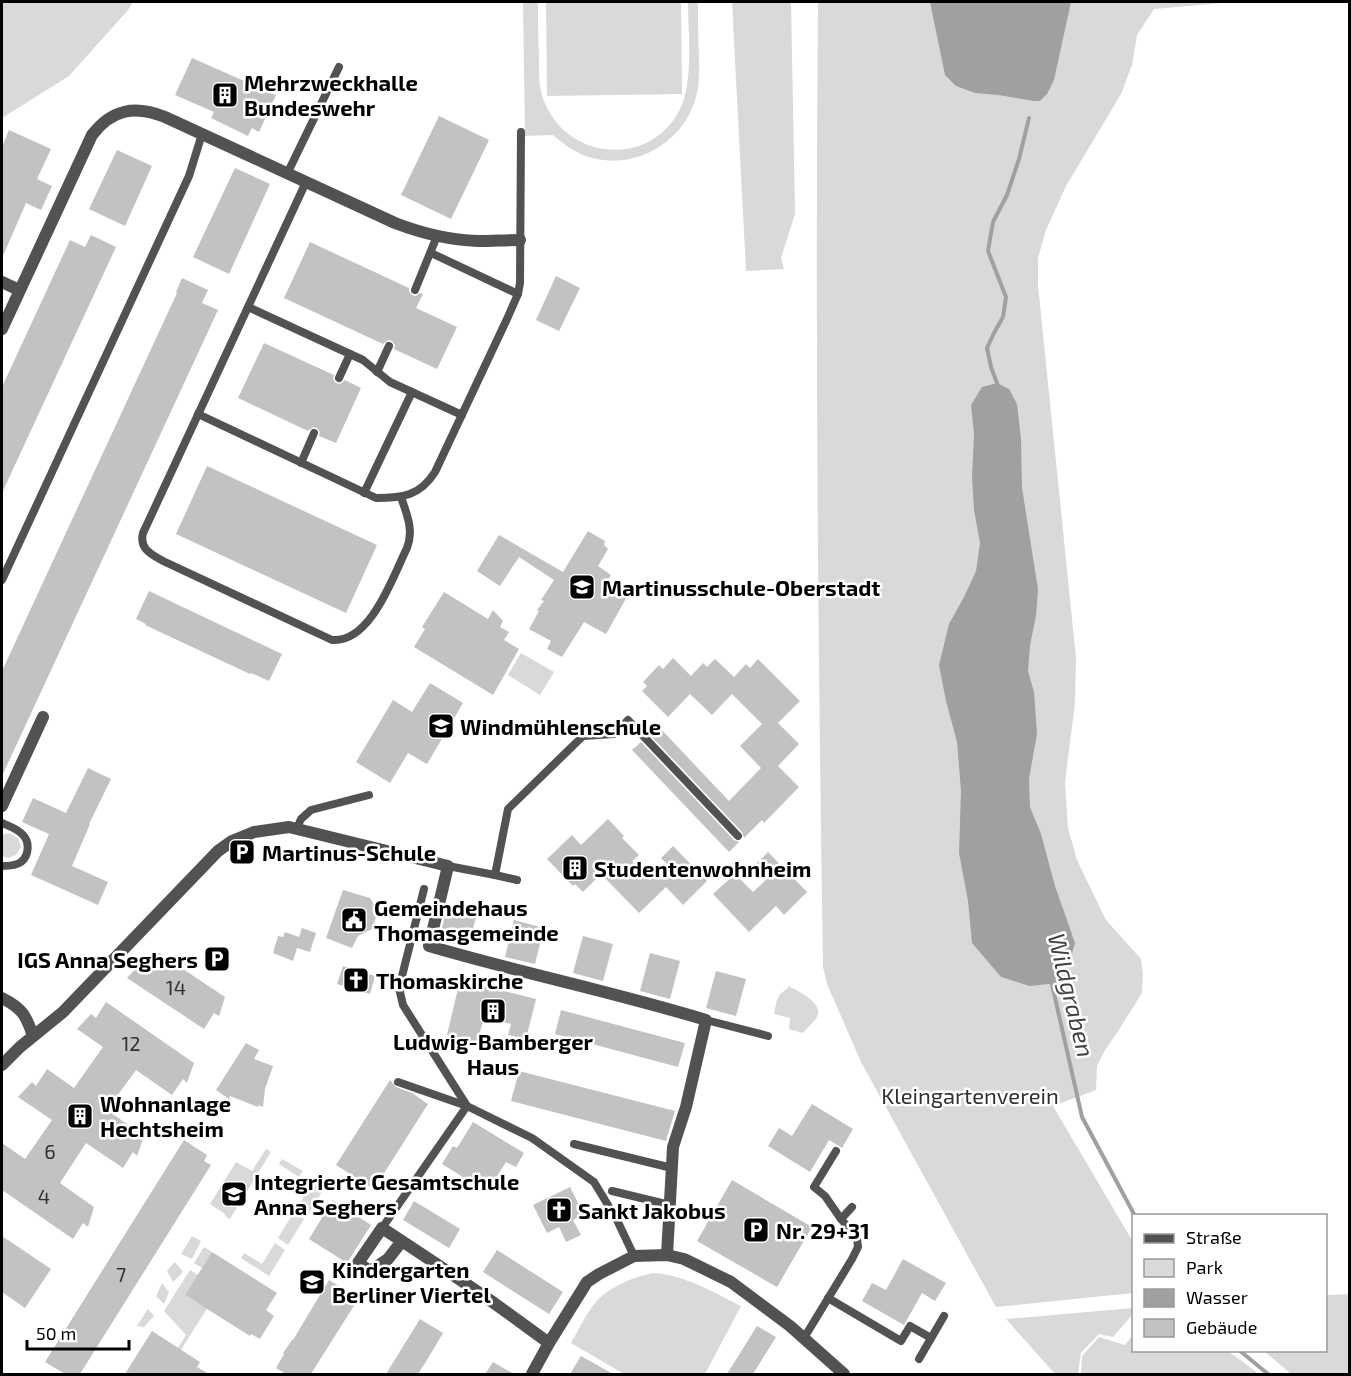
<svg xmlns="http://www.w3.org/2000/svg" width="1351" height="1376" font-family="'Exo 2',sans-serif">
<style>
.green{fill:#d9d9d9}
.water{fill:#a0a0a0}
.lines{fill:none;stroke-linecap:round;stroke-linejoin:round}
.stream{stroke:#a0a0a0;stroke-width:4}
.building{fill:#c2c2c2}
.lane{stroke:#525252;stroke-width:8}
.street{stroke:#525252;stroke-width:12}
.labels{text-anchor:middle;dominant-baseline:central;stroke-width:5;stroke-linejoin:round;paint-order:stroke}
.number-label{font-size:20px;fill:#303030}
.poi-label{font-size:22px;font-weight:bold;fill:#000;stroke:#fff;text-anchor:start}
.park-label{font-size:22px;fill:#303030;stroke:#fff}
.water-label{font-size:24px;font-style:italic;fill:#414141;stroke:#fff}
</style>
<rect width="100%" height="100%" fill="#fff"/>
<!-- green -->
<g class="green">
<polygon points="2,2 133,2 128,10 69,76 2,118"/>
<path d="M 523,2 L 538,2 C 538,20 538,38 539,56 C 539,71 538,87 544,101 C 567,161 651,168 680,109 C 694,81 688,33 688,2 L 698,2 C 698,20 698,38 699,57 C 699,69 700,81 697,93 C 686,143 632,174 583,155 C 572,150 562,143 553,135 L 525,136 Z"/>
<polygon points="546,2 681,2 682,94 547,96"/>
<polygon points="732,2 791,2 795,214 781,258 784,269 746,271"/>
<path d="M 818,2 L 1233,2 L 1154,9 L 1137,35 L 1132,65 L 1121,94 L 1066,186 L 1046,230 L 1038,258 L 1038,285 L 1076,658 L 1075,703 L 1065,782 L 1068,828 L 1077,860 L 1106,920 L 1141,959 L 1143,974 L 1142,993 L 1120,1028 L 1105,1050 L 1097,1066 L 1096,1090 L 1053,1106 L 1133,1242 L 1133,1293 L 996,1307 L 861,1062 L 827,984 L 823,967 C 818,645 815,323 818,2 Z"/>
<polygon points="521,653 554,672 540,695 508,675"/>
<polygon points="9,833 18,838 21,847 16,855 8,858 2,856 2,835"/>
<path d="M 789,986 C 798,991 824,1003 817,1017 C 813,1023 807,1028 803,1033 L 789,1029 L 790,1018 L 774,1014 C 775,1008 776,1001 779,996 C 782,991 786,991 789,986 Z"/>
<polygon points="266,1149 271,1152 230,1219 225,1216 225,1214 210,1204 236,1162 252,1171"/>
<polygon points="282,1159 303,1171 299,1177 279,1164"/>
<polygon points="312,1177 326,1185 308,1215 297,1208 311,1185 308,1183"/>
<polygon points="294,1212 304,1219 288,1245 278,1238"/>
<polygon points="192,1236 201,1241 192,1259 181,1254"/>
<polygon points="275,1243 285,1250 269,1276 241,1258 244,1253 262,1264"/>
<polygon points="204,1247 212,1252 202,1268 194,1263"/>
<polygon points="175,1262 183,1272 173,1282 167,1271"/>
<polygon points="190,1270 198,1275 185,1295 201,1305 208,1307 181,1350 178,1348 186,1335 164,1311"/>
<path d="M 653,1273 C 685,1275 713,1292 741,1306 L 705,1374 L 624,1374 L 571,1343 C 580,1328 588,1308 602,1296 C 616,1284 635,1277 653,1273 Z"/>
<polygon points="162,1283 169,1292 164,1304 156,1296"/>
<polygon points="1349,1294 1349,1374 1291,1374 1264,1351 1326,1350 1326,1295"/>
<polygon points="1133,1308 1133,1314 1113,1337 1099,1334 1081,1353 1078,1374 1055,1374 1006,1319"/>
<polygon points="148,1309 154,1316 144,1327 137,1326"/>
<polygon points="1133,1335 1134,1350 1228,1351 1259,1374 1081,1374 1082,1356 1099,1337 1125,1345"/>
</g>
<!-- water -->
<g class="water">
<polygon points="930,2 1071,2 1054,80 1047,94 1040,101 1034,101 998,95 975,93 956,86 945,75"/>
<polygon points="997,383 1009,389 1017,404 1021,439 1022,488 1038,589 1036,616 1030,645 1028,671 1034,692 1037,734 1029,779 1030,807 1041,834 1055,886 1075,943 1068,967 1058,983 1030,986 1001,977 972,943 968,901 959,853 961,791 957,742 946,701 939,665 949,624 964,597 976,571 980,543 974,510 972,477 974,434 971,405 982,387"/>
</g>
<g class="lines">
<!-- stream -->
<g class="stream">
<polyline points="998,386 991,367 987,348 994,333 1003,317 1006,297 988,251 993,222 1007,195 1019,159 1029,118"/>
<polyline points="1051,980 1082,1117 1135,1216"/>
<polyline points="1239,1350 1268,1374"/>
</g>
</g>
<!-- building -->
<g class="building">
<polygon points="192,58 276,95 259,132 252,128 248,136 211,118 214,112 175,95"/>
<polygon points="439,116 489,140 451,219 401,195"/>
<polygon points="9,130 51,149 37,179 52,186 41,210 26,203 2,258 2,147"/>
<polygon points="117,150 152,166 125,226 89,209"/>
<polygon points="235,168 270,184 229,274 193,257"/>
<polygon points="91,235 116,247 2,493 2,387 70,240 85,247"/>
<polygon points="310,242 409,288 409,291 412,295 416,296 420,293 423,294 416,308 457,327 437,369 394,349 395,345 392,341 388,340 383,344 284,298"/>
<polygon points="556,276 580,288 559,331 536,320"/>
<polygon points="182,278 208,290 202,303 218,310 2,776 2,671 177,293 176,292"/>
<polygon points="264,343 334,375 333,379 336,383 340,384 345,380 361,388 336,443 319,436 320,432 317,428 313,427 308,431 238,398"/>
<polygon points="207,466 377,545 346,613 176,534"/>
<polygon points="588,531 605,541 604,545 608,549 598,566 611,575 607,581 628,595 606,634 584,622 562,657 547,649 551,641 529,629 539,611 537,610 544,601 541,600 554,580 519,557 500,586 477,571 499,535 563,572"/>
<polygon points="149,591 282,654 269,681 251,673 250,674 145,625 146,624 136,619"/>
<polygon points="444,592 488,619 493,610 503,621 500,627 509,632 504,640 519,649 493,695 414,647 425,629 422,627"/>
<polygon points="673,658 691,676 703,663 707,667 715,659 734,677 746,664 750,668 758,659 800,701 778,723 799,744 778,766 799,787 764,823 762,820 744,838 742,832 649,734 658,726 729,801 761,768 740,746 762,724 732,694 712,715 690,694 668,717 642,691 647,686 643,682 659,665 663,669"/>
<polygon points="430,683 463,703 427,764 408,753 390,783 356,762 393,700 412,712"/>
<polygon points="641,742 734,840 739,842 729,852 632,750"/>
<polygon points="88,768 111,779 89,824 90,824 72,866 108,882 98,905 31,875 49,834 22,822 33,798 66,813"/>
<polygon points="608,819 624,836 622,838 639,855 632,861 650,880 667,864 661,858 673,846 707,881 683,905 666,887 639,913 601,874 583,892 575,884 573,886 547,859 572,835 581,845"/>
<polygon points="768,852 807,892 784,915 776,906 749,932 713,894 735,874 753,892 768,878 755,865"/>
<polygon points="343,890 370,898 378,911 372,929 358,936 352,948 326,938"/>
<polygon points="448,903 478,910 468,947 439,940"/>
<polygon points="514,920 544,928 535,964 505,957"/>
<polygon points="302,928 316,933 310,952 297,948 293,961 273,953 278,936 283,937 285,932 299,937"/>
<polygon points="583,936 613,944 603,981 573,973"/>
<polygon points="156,951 225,997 219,1016 214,1013 204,1029 127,978 141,963 146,966"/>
<polygon points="650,953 680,961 670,999 640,991"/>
<polygon points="343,966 375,976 370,994 337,984"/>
<polygon points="716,971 746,979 736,1016 706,1008"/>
<polygon points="460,980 536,999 526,1039 508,1035 511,1024 484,1017 477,1043 447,1035"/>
<polygon points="106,1002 194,1063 187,1083 183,1079 172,1095 136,1070 107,1110 144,1136 137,1156 133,1152 123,1168 86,1143 60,1183 94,1207 88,1227 83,1223 73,1239 2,1190 2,1143 25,1159 52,1120 18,1097 32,1082 36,1086 47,1069 74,1088 103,1047 77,1029 91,1014 96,1018"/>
<polygon points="561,1010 685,1043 678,1067 555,1034"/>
<polygon points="246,1043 259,1050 254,1059 273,1066 265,1089 263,1107 258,1105 258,1107 230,1096 229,1099 216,1090"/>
<polygon points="519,1071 675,1111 666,1141 511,1101"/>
<polygon points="390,1080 396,1087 412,1093 428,1104 374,1189 336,1165"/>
<polygon points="812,1104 853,1129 842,1148 829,1140 810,1172 768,1146 779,1128 792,1136"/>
<polygon points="473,1122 524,1153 516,1167 506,1162 487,1192 442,1164 453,1146 457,1148"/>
<polygon points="184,1140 207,1155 204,1161 211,1165 80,1374 65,1374 45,1362"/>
<polygon points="732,1180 812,1227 777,1287 697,1241"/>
<polygon points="570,1187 584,1215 573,1220 581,1235 566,1242 559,1227 547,1233 533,1205"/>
<polygon points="333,1200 371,1225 347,1263 309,1239"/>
<polygon points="414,1201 460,1229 449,1248 403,1220"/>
<polygon points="2,1236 51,1269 25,1308 2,1292"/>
<polygon points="497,1250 563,1292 549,1314 483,1272"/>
<polygon points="212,1252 277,1293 266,1310 274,1316 260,1339 251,1334 250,1336 185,1295"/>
<polygon points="903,1259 946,1283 935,1301 922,1293 904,1325 862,1301 872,1283 886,1290"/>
<polygon points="329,1280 350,1293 347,1299 355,1304 311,1374 286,1374 276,1368 284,1354 283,1353 292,1340 293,1340"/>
<polygon points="420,1319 443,1333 427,1360 418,1374 386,1374"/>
<polygon points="757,1326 776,1337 753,1374 727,1374"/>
<polygon points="152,1331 200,1362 197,1367 209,1374 125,1374"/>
<polygon points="581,1356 613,1374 570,1374"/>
<polygon points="493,1362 514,1374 485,1374"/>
</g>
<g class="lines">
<!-- lane -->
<g class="lane">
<polyline points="287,174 339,67"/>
<path d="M 306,182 L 143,533 C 139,549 151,554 163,561 L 332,640 C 371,643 393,576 407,548 C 414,530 407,515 401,497"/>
<polyline points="431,253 518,294"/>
<polyline points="415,290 437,236"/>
<polyline points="248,307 363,360 390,382 462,415"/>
<polyline points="377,372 389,346"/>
<polyline points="339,378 350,354"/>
<path d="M 198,414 L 376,498 C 402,498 420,496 435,472 L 507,319 L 518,294 L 520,283 L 521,132"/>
<polyline points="301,463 314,433"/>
<polyline points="364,493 412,392"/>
<polyline points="2,580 189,176 202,134"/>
<path d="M 2,823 C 9,826 18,829 23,835 C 30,842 29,856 21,862 C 16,866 8,866 2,866"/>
<polyline points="297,828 301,819 311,810 369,795"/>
<polyline points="448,866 495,875 508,809 583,736 614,734 628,720 738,836"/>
<polyline points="495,875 517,880"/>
<polyline points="424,889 399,988 403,1005 467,1106 532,1138 594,1182 617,1220 634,1256"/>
<polyline points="706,1020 768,1036"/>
<polyline points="574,1144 672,1168"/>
<polyline points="612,1191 670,1205"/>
<polyline points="841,1219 852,1207"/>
<polyline points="382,1228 467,1106 398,1082"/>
<polyline points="828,1298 901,1341 910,1326 931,1338"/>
<polyline points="804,1338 852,1259 858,1247 857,1238 841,1219 825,1196 814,1187 836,1151"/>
<polyline points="919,1359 944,1316"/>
</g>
<!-- street -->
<g class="street">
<polyline points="2,282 19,290"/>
<path d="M 2,329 L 92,135 C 112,109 135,105 165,117 L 395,223 C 421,233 449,240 478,241 C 492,241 506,240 520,240"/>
<polyline points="2,806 43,717"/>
<path d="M 2,998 C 22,1008 26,1015 33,1036"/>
<path d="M 2,1065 L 20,1047 L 63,1012 L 218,851 L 232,841 L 254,832 L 289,827 L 448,866 L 429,946 C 521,973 614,992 706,1020 L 686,1107 L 673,1147 L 667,1255"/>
<path d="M 402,1241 L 388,1259 L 370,1271 L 358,1263 L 382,1228 C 414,1249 446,1270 478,1292 C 502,1308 525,1326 549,1343"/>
<polyline points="532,1374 549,1343 587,1282 599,1274 634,1256 667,1255 684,1259 731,1282 790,1326 844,1374"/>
</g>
</g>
<!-- icons -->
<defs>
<symbol id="building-square" viewBox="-11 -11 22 22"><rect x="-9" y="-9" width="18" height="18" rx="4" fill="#000" stroke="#fff"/><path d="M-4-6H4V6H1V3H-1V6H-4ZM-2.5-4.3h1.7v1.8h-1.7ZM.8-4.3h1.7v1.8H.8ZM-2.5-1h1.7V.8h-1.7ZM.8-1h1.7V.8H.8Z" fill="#fff"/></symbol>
<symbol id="school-square" viewBox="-11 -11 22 22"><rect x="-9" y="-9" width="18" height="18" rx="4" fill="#000" stroke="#fff"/><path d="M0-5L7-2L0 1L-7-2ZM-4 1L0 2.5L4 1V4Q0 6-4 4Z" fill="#fff"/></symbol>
<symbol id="parking-square" viewBox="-11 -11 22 22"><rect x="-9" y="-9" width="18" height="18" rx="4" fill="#000" stroke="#fff"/><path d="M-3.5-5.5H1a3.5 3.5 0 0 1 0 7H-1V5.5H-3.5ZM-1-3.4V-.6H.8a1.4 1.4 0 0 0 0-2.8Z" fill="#fff"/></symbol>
<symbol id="civic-square" viewBox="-11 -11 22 22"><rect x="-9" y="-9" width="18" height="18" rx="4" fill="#000" stroke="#fff"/><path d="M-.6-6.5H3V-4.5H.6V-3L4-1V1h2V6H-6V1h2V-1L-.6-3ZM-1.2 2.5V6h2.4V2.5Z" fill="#fff"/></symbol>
<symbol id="church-square" viewBox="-11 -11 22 22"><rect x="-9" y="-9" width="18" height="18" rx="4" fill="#000" stroke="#fff"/><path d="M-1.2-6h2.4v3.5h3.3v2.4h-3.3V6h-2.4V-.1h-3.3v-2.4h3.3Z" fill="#fff"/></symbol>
</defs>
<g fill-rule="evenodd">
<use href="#building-square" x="210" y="80" width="30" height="30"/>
<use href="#school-square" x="567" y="572" width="30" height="30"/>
<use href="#school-square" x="426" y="711" width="30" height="30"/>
<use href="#parking-square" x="227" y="837" width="30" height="30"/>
<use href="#building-square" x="560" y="853" width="30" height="30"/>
<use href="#civic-square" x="339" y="905" width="30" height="30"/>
<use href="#parking-square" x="202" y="944" width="30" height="30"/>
<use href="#church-square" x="341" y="965" width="30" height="30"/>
<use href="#building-square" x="478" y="996" width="30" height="30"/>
<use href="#building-square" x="65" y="1101" width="30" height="30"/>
<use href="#school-square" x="219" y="1179" width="30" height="30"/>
<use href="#church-square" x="544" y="1195" width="30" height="30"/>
<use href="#parking-square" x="741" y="1215" width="30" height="30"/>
<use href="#school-square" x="297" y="1267" width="30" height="30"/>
</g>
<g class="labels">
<!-- number labels -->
<g class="number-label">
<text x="176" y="987">14</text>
<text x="131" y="1043">12</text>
<text x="50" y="1151">6</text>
<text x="44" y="1196">4</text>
<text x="121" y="1274">7</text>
</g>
<!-- poi labels -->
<g class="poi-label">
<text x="244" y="82">Mehrzweckhalle<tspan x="244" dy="25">Bundeswehr</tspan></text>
<text x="602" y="587">Martinusschule-Oberstadt</text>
<text x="460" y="726">Windmühlenschule</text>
<text x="262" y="852">Martinus-Schule</text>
<text x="594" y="868">Studentenwohnheim</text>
<text x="374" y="907">Gemeindehaus<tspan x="374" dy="25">Thomasgemeinde</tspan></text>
<text x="198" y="959" text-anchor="end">IGS Anna Seghers</text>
<text x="376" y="980">Thomaskirche</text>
<text x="493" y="1041" text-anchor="middle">Ludwig-Bamberger<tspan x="493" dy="25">Haus</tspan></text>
<text x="100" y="1103">Wohnanlage<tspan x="100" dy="25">Hechtsheim</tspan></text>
<text x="254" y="1181">Integrierte Gesamtschule<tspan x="254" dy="25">Anna Seghers</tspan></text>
<text x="578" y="1210">Sankt Jakobus</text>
<text x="776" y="1230">Nr. 29+31</text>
<text x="332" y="1269">Kindergarten<tspan x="332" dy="25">Berliner Viertel</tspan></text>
</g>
<!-- park labels -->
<g class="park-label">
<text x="970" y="1095">Kleingartenverein</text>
</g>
<!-- water labels -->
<g class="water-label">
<text transform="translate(1072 995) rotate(76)">Wildgraben</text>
</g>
</g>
<!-- border -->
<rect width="1351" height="1376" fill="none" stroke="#000000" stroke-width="6"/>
<!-- legend -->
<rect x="1132" y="1214" width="195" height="138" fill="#ffffff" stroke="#999999" stroke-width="1.5"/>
<rect x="1144" y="1234" width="30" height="9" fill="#525252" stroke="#999999" stroke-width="1.5"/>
<text x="1186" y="1244" font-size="18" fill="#000000">Straße</text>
<rect x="1144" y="1259" width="30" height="18" fill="#d9d9d9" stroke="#999999" stroke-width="1.5"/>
<text x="1186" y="1274" font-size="18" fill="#000000">Park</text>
<rect x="1144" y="1289" width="30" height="18" fill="#a0a0a0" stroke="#999999" stroke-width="1.5"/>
<text x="1186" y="1304" font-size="18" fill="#000000">Wasser</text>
<rect x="1144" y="1319" width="30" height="18" fill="#c2c2c2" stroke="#999999" stroke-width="1.5"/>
<text x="1186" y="1334" font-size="18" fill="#000000">Gebäude</text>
<!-- scale -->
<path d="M27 1340v9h102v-9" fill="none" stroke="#000000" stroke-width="3"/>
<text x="36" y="1340" font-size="18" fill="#000000" stroke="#ffffff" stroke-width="4.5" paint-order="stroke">50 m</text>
</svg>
